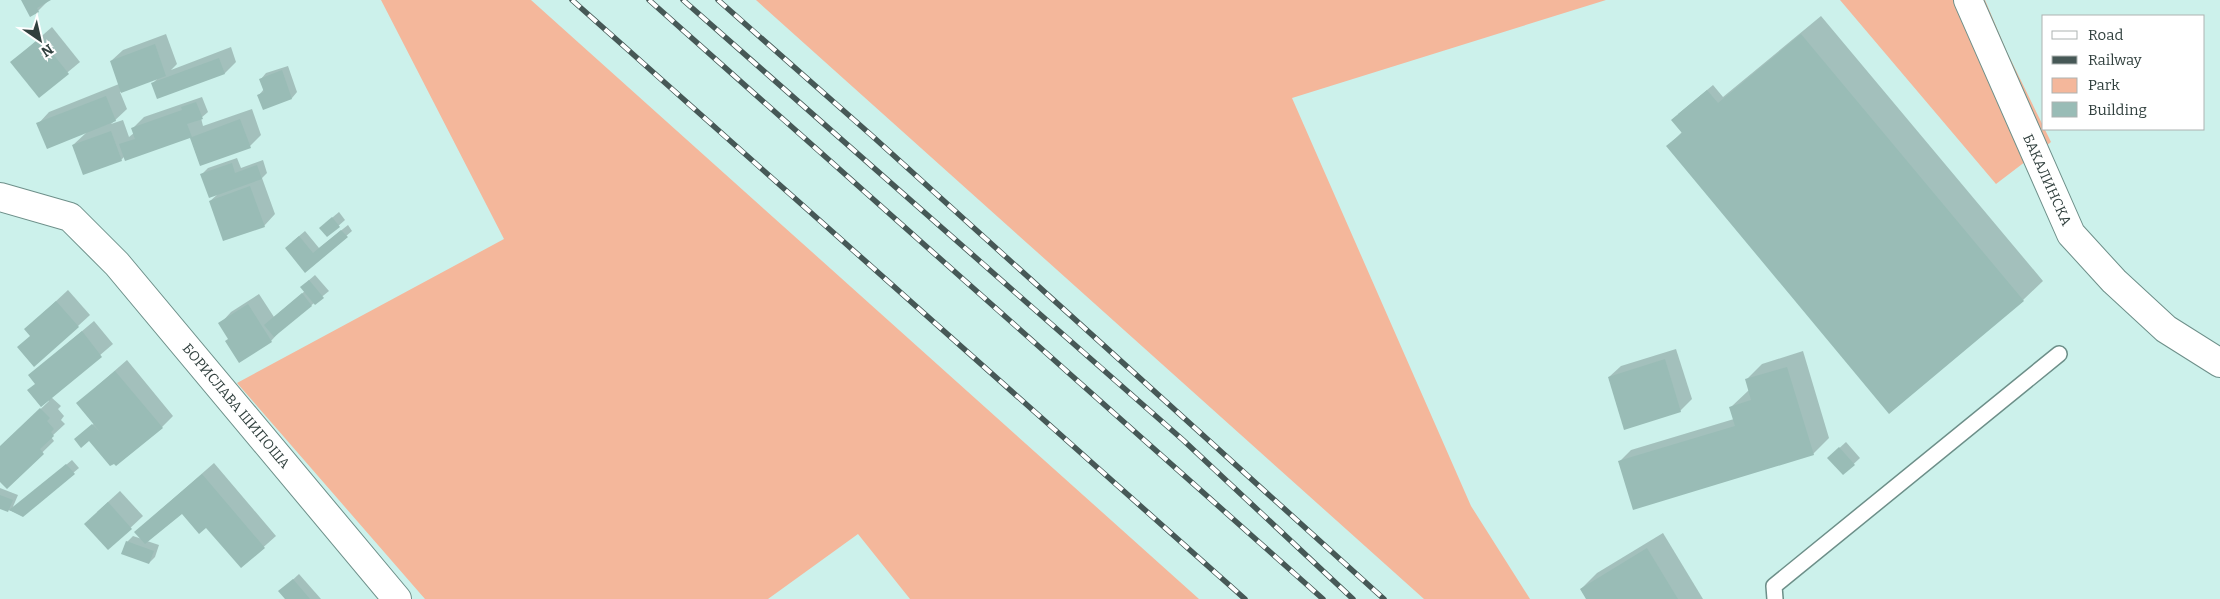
<svg xmlns="http://www.w3.org/2000/svg" width="2220" height="599" font-family="Bitter,serif">
<style>
.green{fill:#f4b79b}
.shadow{fill:#0003}
.building{fill:#99bcb6}
.lines{fill:none;stroke-linecap:round;stroke-linejoin:round}
.lane-casing{stroke:#6d8f89;stroke-width:18}
.street-casing{stroke:#6d8f89;stroke-width:30}
.lane{stroke:#fff;stroke-width:15}
.street{stroke:#fff;stroke-width:28}
.rail-casing{stroke:#465856;stroke-width:5.5}
.rail{stroke:#fff;stroke-width:4;stroke-dasharray:11;stroke-linecap:butt}
.labels{text-anchor:middle;dominant-baseline:central;stroke-width:5;stroke-linejoin:round;paint-order:stroke}
.street-label{font-size:14px;fill:#31403e;stroke:#fff}
</style>
<rect width="100%" height="100%" fill="#ccf1eb"/>
<!-- green -->
<g class="green">
<polygon points="381,0 531,0 1199,599 910,599 858,534 768,599 425,599 237,383 504,239"/>
<polygon points="756,0 1606,0 1292,98 1471,506 1530,599 1424,599"/>
<polygon points="1840,0 1985,0 2007,52 2051,142 1996,184"/>
</g>
<!-- shadow -->
<g class="shadow">
<polygon points="22,0 49,0 38,11"/>
<polygon points="1821,16 2043,281 2023,300 1668,146 1682,132 1678,114 1713,85 1723,97"/>
<polygon points="52,27 80,62 39,96 12,62"/>
<polygon points="166,34 177,64 171,70 231,47 236,62 225,73 152,84 158,78 120,92 127,109 111,124 123,120 129,137 134,133 132,129 144,117 202,97 208,112 201,118 203,126 252,109 261,135 250,146 200,164 190,136 125,156 121,160 73,145 87,132 38,124 49,112 119,84 111,61 123,50"/>
<polygon points="288,66 297,92 292,98 259,95 264,89 261,79 266,73"/>
<polygon points="237,158 241,168 263,160 267,173 262,178 275,214 264,226 210,201 218,194 202,174 208,168"/>
<polygon points="339,212 345,220 327,236 327,222"/>
<polygon points="348,225 352,231 305,271 292,242 305,231 319,248"/>
<polygon points="315,275 329,291 282,329 271,341 229,338 220,324 231,312 259,294 274,317 305,291 308,281"/>
<polygon points="68,290 90,315 78,326 31,335 26,329"/>
<polygon points="94,321 113,344 51,397 61,406 58,409 64,416 61,420 65,424 51,437 54,441 7,487 0,481 0,448 49,401 30,375"/>
<polygon points="1676,349 1692,399 1680,411 1609,377 1621,366"/>
<polygon points="1803,351 1829,438 1813,454 1620,461 1631,450 1734,419 1731,407 1749,390 1746,380 1762,364"/>
<polygon points="127,360 173,416 162,427 90,440 81,434 95,423 96,387"/>
<polygon points="1846,442 1860,458 1843,474 1835,452"/>
<polygon points="72,460 79,468 23,515 0,507 0,488 18,495 12,509"/>
<polygon points="214,463 276,536 241,567 206,526 182,513 147,541 159,545 155,557 149,563 127,542 133,536 142,539 157,513"/>
<polygon points="120,491 143,516 108,549 97,512"/>
<polygon points="1663,533 1703,599 1587,599 1581,589 1597,573"/>
<polygon points="299,574 321,599 287,599 286,586"/>
</g>
<!-- building -->
<g class="building">
<polygon points="21,0 51,0 37,8 39,12 30,17"/>
<polygon points="1801,34 2024,301 1889,414 1666,146 1682,133 1671,120 1707,90 1718,103"/>
<polygon points="40,38 69,74 39,98 10,62"/>
<polygon points="155,44 166,76 121,93 110,61"/>
<polygon points="219,58 225,74 157,99 151,83"/>
<polygon points="282,70 292,99 263,110 257,95 264,92 259,79"/>
<polygon points="106,96 116,121 47,149 36,123"/>
<polygon points="196,102 203,119 187,124 192,137 240,119 251,148 200,166 190,138 125,161 119,144 135,139 131,128 182,110 181,107"/>
<polygon points="111,131 122,161 83,175 72,145"/>
<polygon points="232,163 235,173 257,165 262,179 209,198 200,174"/>
<polygon points="250,186 265,227 223,241 209,201"/>
<polygon points="332,217 340,227 327,237 319,228"/>
<polygon points="341,230 348,237 305,273 285,248 299,236 313,253"/>
<polygon points="309,280 324,298 315,305 300,287"/>
<polygon points="302,293 312,306 274,337 264,325"/>
<polygon points="56,301 79,327 34,367 17,347 30,336 24,329"/>
<polygon points="248,304 272,342 239,363 225,341 228,339 218,323"/>
<polygon points="82,331 102,357 41,407 27,390 35,384 28,375"/>
<polygon points="1665,359 1681,412 1624,430 1608,377"/>
<polygon points="1787,367 1814,455 1633,510 1618,461 1735,426 1729,407 1751,400 1745,379"/>
<polygon points="115,371 163,428 116,466 114,464 110,466 89,441 81,448 74,439 92,424 100,432 76,403"/>
<polygon points="40,408 50,418 47,421 54,429 51,432 54,436 40,449 44,454 7,489 0,482 0,446"/>
<polygon points="1839,447 1855,465 1843,475 1827,458"/>
<polygon points="66,464 75,474 40,503 23,517 9,510"/>
<polygon points="202,474 265,548 241,568 206,528 199,534 182,514 145,544 134,532"/>
<polygon points="0,495 13,500 8,512 0,509"/>
<polygon points="108,502 132,529 108,550 84,524"/>
<polygon points="126,541 154,551 149,564 121,554"/>
<polygon points="1647,548 1678,599 1586,599 1580,589"/>
<polygon points="293,579 310,599 285,599 278,591"/>
</g>
<g class="lines">
<defs>
<polyline id="lane" points="1775,599 1774,586 2059,354"/>
<g id="street">
<polyline points="1968,0 2071,234 2114,281 2166,329 2220,363"/>
<polyline points="0,197 70,217 117,264 397,599"/>
</g>
</defs>
<!-- lane casing -->
<use href="#lane" class="lane-casing"/>
<!-- street casing -->
<use href="#street" class="street-casing"/>
<!-- lane -->
<use href="#lane" class="lane"/>
<!-- street -->
<use href="#street" class="street"/>
<defs>
<g id="rail">
<polyline points="572,0 1245,599"/>
<polyline points="649,0 1323,599"/>
<polyline points="683,0 1183,440 1353,599"/>
<polyline points="718,0 870,134 1384,599"/>
</g>
</defs>
<!-- rail casing -->
<use href="#rail" class="rail-casing"/>
<!-- rail -->
<use href="#rail" class="rail"/>
</g>
<g class="labels">
<!-- street labels -->
<g class="street-label">
<text transform="translate(2047 180) rotate(66)">БАКАЛИНСКА</text>
<text transform="translate(236 406) rotate(50)">БОРИСЛАВА ШИПОША</text>
</g>
</g>
<!-- legend -->
<rect x="2042" y="15" width="162" height="115" fill="#ffffff" stroke="#adb3b2"/>
<rect x="2052" y="31" width="25" height="8" fill="#ffffff" stroke="#adb3b2"/>
<text x="2088" y="40" font-size="15" fill="#31403e">Road</text>
<rect x="2052" y="56" width="25" height="8" fill="#465856" stroke="#adb3b2"/>
<text x="2088" y="65" font-size="15" fill="#31403e">Railway</text>
<rect x="2052" y="78" width="25" height="15" fill="#f4b79b" stroke="#adb3b2"/>
<text x="2088" y="90" font-size="15" fill="#31403e">Park</text>
<rect x="2052" y="102" width="25" height="15" fill="#99bcb6" stroke="#adb3b2"/>
<text x="2088" y="115" font-size="15" fill="#31403e">Building</text>
<!-- north arrow -->
<g transform="translate(40 40) rotate(146)" stroke="#ffffff" stroke-width="4" paint-order="stroke">
<path d="M0-4L9 19L0 12L-9 19Z" fill="#31403e"/>
<text y="-8" font-size="14" font-weight="bold" text-anchor="middle" fill="#31403e">N</text>
</g>
</svg>
